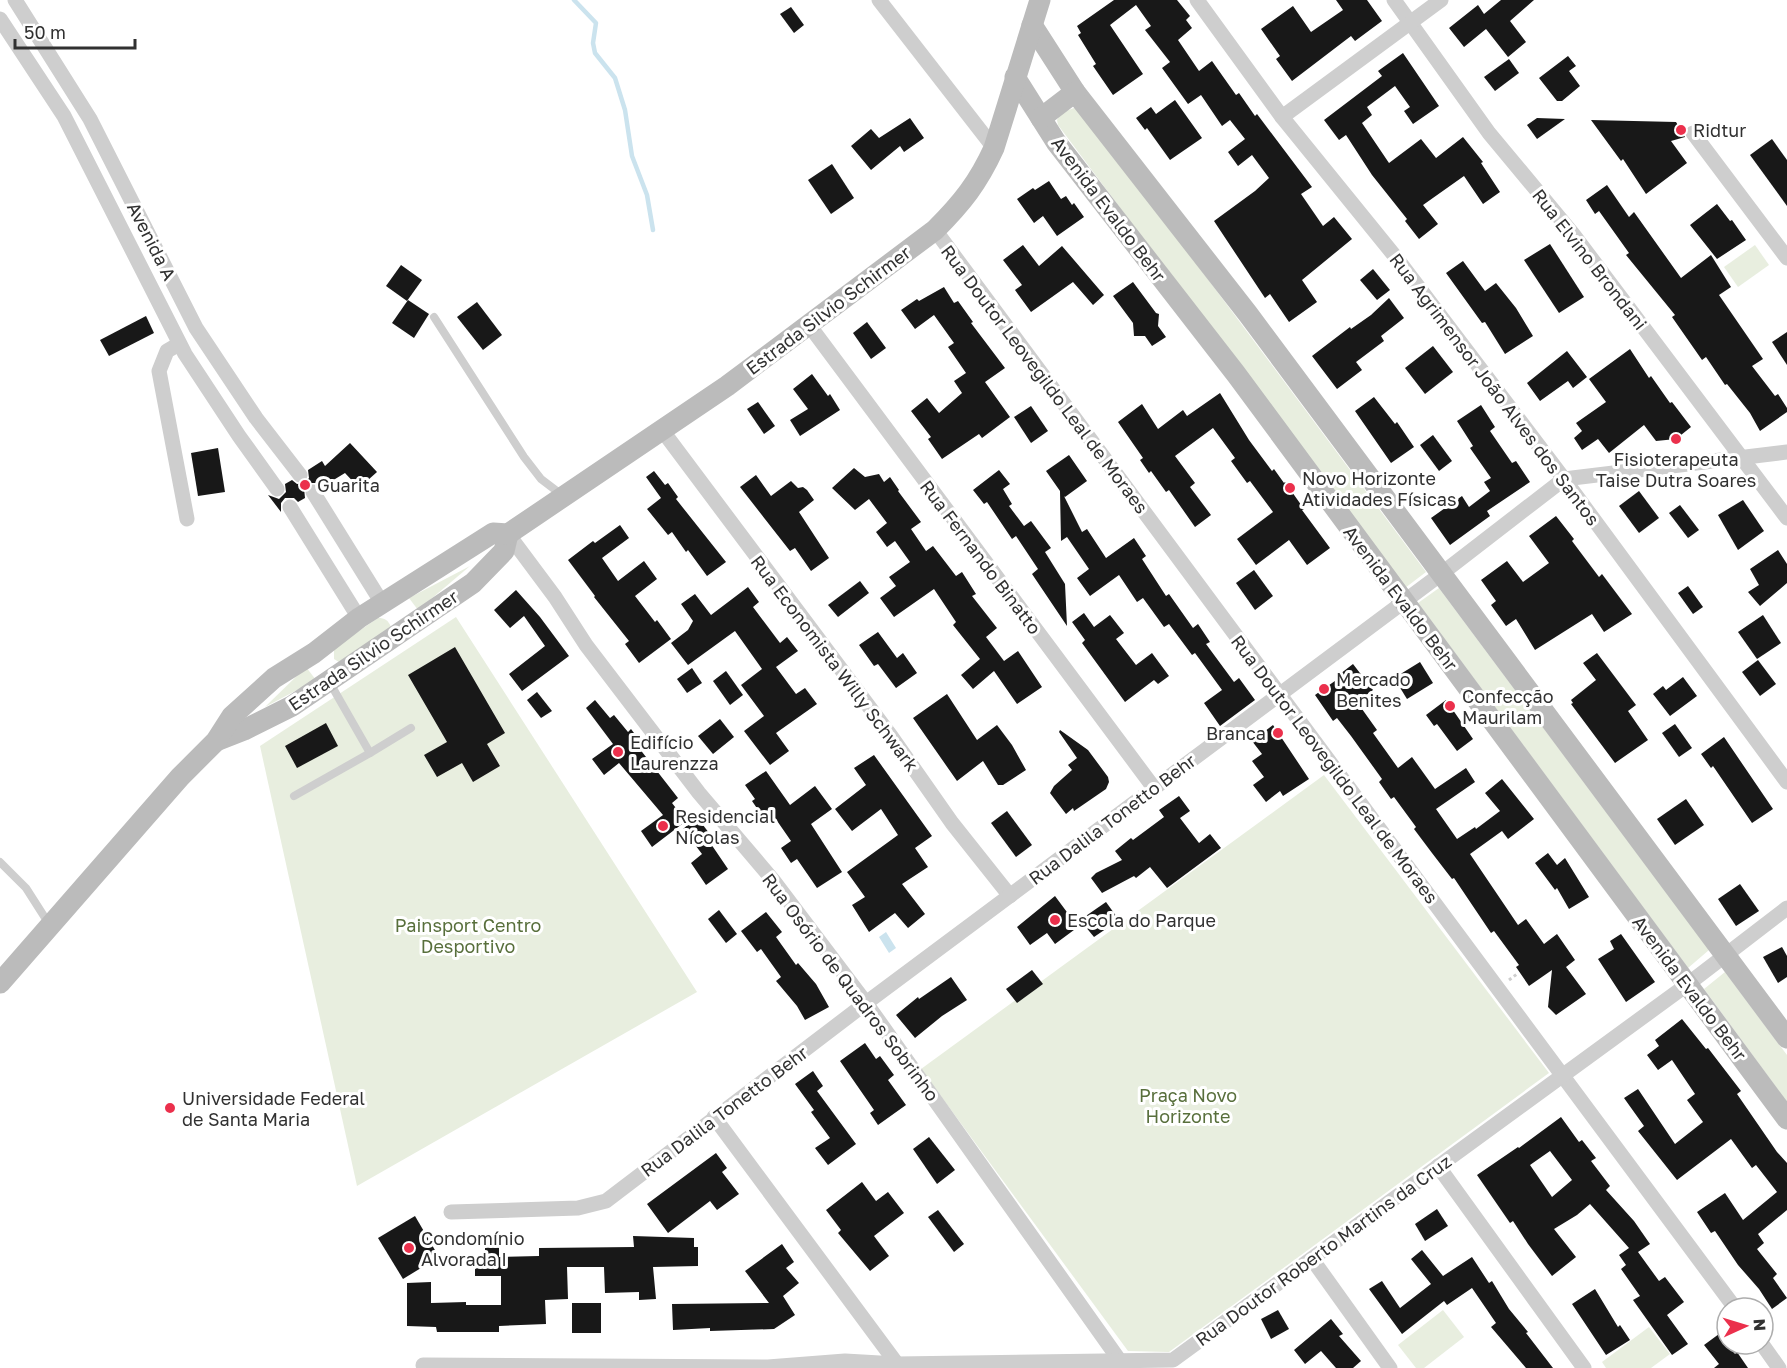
<svg xmlns="http://www.w3.org/2000/svg" width="1787" height="1368" font-family="'Golos Text',sans-serif">
<style>
.green{fill:#e8eedf}
.water{fill:#cbe3ee}
.lines{fill:none;stroke-linecap:round;stroke-linejoin:round}
.stream{stroke:#cbe3ee;stroke-width:4.5}
.building{fill:#181818;fill-rule:evenodd}
.path{stroke:#cecece;stroke-width:3;stroke-dasharray:3 3;stroke-linecap:butt}
.lane{stroke:#cecece;stroke-width:8}
.street{stroke:#cecece;stroke-width:15}
.secondary{stroke:#bbb;stroke-width:21}
.poi-dot{fill:#eb304c;stroke:#fff;stroke-width:2}
.labels{text-anchor:middle;dominant-baseline:central;stroke-width:6;stroke-linejoin:round;paint-order:stroke}
.poi-label{font-size:18px;fill:#313131;stroke:#fff;text-anchor:start}
.street-label{font-size:18px;fill:#313131;stroke:#fff}
.park-label{font-size:18px;fill:#586f3c;stroke:#fff}
</style>
<rect width="100%" height="100%" fill="#fff"/>
<!-- green -->
<g class="green">
<polygon points="1079,106 1426,572 1405,588 1058,125 1057,120 1061,113"/>
<polygon points="1755,245 1769,265 1738,287 1724,267"/>
<polygon points="470,566 418,610 409,598"/>
<polygon points="1439,588 1709,950 1688,968 1418,603"/>
<polygon points="456,617 697,992 357,1186 260,746"/>
<path d="M 378,618 C 385,618 388,620 391,627 L 339,662 L 334,659 L 334,648 Z"/>
<polygon points="306,667 316,680 265,707"/>
<polygon points="1324,775 1549,1073 1169,1352 1128,1351 921,1069"/>
<polygon points="1725,972 1787,1055 1787,1102 1704,989"/>
<polygon points="1443,1310 1464,1337 1424,1368 1416,1368 1398,1345"/>
<polygon points="1649,1327 1670,1354 1651,1368 1606,1368 1602,1362"/>
</g>
<!-- water -->
<polygon class="water" points="886,932 896,948 889,953 879,937"/>
<g class="lines">
<!-- stream -->
<polyline class="stream" points="574,0 596,23 593,43 595,53 615,78 625,110 632,156 647,195 653,230"/>
</g>
<!-- building -->
<g class="building">
<polygon points="1114,0 1177,0 1190,16 1186,20 1192,28 1178,40 1199,71 1212,61 1236,95 1239,93 1255,116 1257,114 1312,187 1301,194 1323,226 1334,217 1352,239 1302,280 1317,302 1289,322 1270,294 1265,298 1214,221 1255,191 1269,178 1252,155 1238,166 1228,152 1245,139 1230,120 1222,126 1201,95 1188,104 1162,68 1170,62 1145,30 1151,26 1136,5 1110,25 1143,74 1113,95 1093,66 1096,64 1078,35 1081,33 1077,26"/>
<polygon points="1336,0 1367,0 1382,21 1355,41 1351,36 1292,81 1276,59 1280,56 1261,29 1293,6 1311,32 1343,10"/>
<polygon points="1501,0 1534,0 1510,21 1526,42 1508,57 1486,29 1464,47 1449,28 1478,5 1484,14"/>
<polygon points="791,7 804,25 794,33 780,14"/>
<polygon points="1403,53 1439,106 1413,124 1404,111 1410,107 1395,86 1367,107 1372,115 1362,123 1389,163 1421,139 1436,158 1463,137 1483,162 1481,163 1500,192 1483,204 1464,176 1423,205 1438,224 1419,239 1405,221 1407,219 1372,175 1346,135 1339,140 1324,120 1382,76 1378,71"/>
<polygon points="1568,56 1576,66 1569,71 1580,86 1562,101 1557,101 1539,78"/>
<polygon points="1509,59 1519,73 1495,91 1484,77"/>
<polygon points="1175,100 1202,138 1170,160 1147,128 1145,130 1136,118 1151,107 1156,114"/>
<polygon points="910,118 924,138 904,152 900,146 871,170 851,146 871,129 879,138"/>
<polygon points="1537,118 1565,119 1537,139 1527,125"/>
<polygon points="1591,120 1676,122 1685,137 1671,141 1687,163 1646,194 1623,159 1621,161"/>
<polygon points="1772,139 1787,160 1787,206 1750,155"/>
<polygon points="832,164 854,198 831,214 808,180"/>
<polygon points="1049,181 1061,199 1066,196 1072,205 1074,203 1084,217 1057,236 1043,216 1034,223 1017,199 1033,188 1035,190"/>
<polygon points="1607,185 1629,217 1634,212 1681,278 1711,255 1731,287 1719,295 1763,359 1752,366 1775,396 1778,394 1787,408 1787,412 1760,431 1750,413 1727,384 1725,385 1706,357 1702,360 1672,317 1675,315 1626,255 1629,253 1599,211 1595,214 1586,200"/>
<polygon points="1717,204 1730,221 1732,220 1746,240 1717,259 1690,225"/>
<polygon points="1550,244 1584,297 1559,313 1524,260"/>
<polygon points="1023,245 1039,266 1062,246 1104,295 1093,305 1073,282 1031,312 1015,290 1022,285 1003,260"/>
<polygon points="1463,261 1485,291 1496,283 1516,308 1533,336 1505,354 1485,322 1482,323 1446,273"/>
<polygon points="401,265 422,280 407,301 386,286"/>
<polygon points="1373,269 1390,290 1377,300 1360,280"/>
<polygon points="1133,282 1156,313 1159,314 1158,326 1166,337 1152,346 1145,336 1134,336 1133,323 1113,296"/>
<polygon points="944,287 954,303 958,301 973,322 971,323 1005,368 985,382 1010,417 982,438 979,434 942,459 928,439 931,437 911,411 927,398 939,413 962,393 954,381 966,373 948,347 954,343 934,315 915,329 901,310 917,299 919,301"/>
<polygon points="1389,298 1404,318 1381,336 1384,341 1356,362 1362,370 1337,389 1312,356 1350,327 1351,329 1371,315"/>
<polygon points="408,300 429,314 414,338 392,323"/>
<polygon points="477,302 502,335 483,350 457,317"/>
<polygon points="146,316 154,333 109,356 100,340"/>
<polygon points="867,322 886,348 871,359 853,333"/>
<polygon points="1787,332 1787,365 1772,342"/>
<polygon points="1433,346 1453,372 1425,394 1405,368"/>
<polygon points="1630,349 1649,378 1651,376 1670,403 1672,402 1691,427 1676,439 1656,441 1644,425 1609,453 1598,439 1582,450 1574,438 1582,431 1576,423 1606,402 1589,379"/>
<polygon points="1567,351 1587,377 1573,388 1568,381 1540,401 1527,383"/>
<polygon points="812,374 828,396 830,394 840,410 800,436 790,420 808,409 793,389"/>
<polygon points="1220,393 1249,440 1272,471 1274,469 1284,483 1285,482 1304,509 1302,510 1330,548 1307,565 1289,540 1256,565 1237,539 1273,512 1250,481 1247,483 1231,461 1235,458 1213,428 1175,456 1195,483 1190,487 1211,515 1195,527 1169,490 1166,492 1151,471 1149,473 1140,460 1143,458 1118,422 1142,404 1158,429 1183,410 1187,416"/>
<polygon points="1374,397 1395,424 1397,422 1414,447 1391,463 1355,411"/>
<polygon points="758,402 775,426 764,434 747,409"/>
<polygon points="1481,405 1495,427 1490,431 1512,463 1516,461 1530,482 1487,511 1490,516 1450,545 1431,518 1462,496 1469,507 1490,491 1484,482 1491,478 1470,448 1473,446 1457,421"/>
<polygon points="1031,406 1048,431 1031,443 1014,417"/>
<polygon points="1433,435 1452,461 1439,471 1420,445"/>
<polygon points="350,443 377,472 359,488 345,473 322,487 317,483 308,483 304,488 305,498 298,502 294,498 285,498 281,503 281,512 268,495 279,499 286,492 285,484 292,480 297,484 305,483 309,478 308,470 322,461 325,466"/>
<polygon points="218,448 225,492 198,496 191,453"/>
<polygon points="1069,455 1087,481 1065,497 1064,496 1082,532 1087,529 1106,558 1134,538 1146,556 1142,559 1166,596 1169,594 1193,628 1198,624 1210,642 1206,644 1234,682 1239,678 1255,700 1220,726 1204,703 1222,690 1195,653 1192,655 1169,624 1164,627 1143,598 1137,602 1119,575 1090,596 1077,578 1089,569 1067,537 1061,541 1060,491 1046,471"/>
<polygon points="854,468 865,477 879,474 884,482 890,477 899,490 898,491 921,522 911,529 926,551 933,546 956,576 962,572 976,594 972,596 997,628 986,637 1004,661 1018,651 1042,687 1017,704 994,671 973,689 961,675 980,659 953,625 956,622 934,589 894,617 880,598 896,586 889,577 910,562 895,541 887,547 876,532 887,523 869,499 855,510 832,488"/>
<polygon points="999,470 1010,484 1003,489 1012,504 1009,506 1024,526 1031,521 1051,548 1045,552 1065,584 1067,626 1032,574 1038,569 1016,536 1012,539 987,502 984,504 973,490"/>
<polygon points="654,471 665,485 668,483 678,497 676,499 726,562 707,576 688,550 686,552 672,532 668,535 647,509 661,498 646,477"/>
<polygon points="756,475 771,496 791,481 798,488 803,487 807,490 814,500 799,512 829,558 811,571 795,548 790,551 740,487"/>
<polygon points="1639,491 1659,518 1639,533 1619,506"/>
<polygon points="1743,500 1764,531 1738,550 1718,515"/>
<polygon points="1680,505 1699,530 1688,538 1669,513"/>
<polygon points="1556,516 1574,539 1572,541 1599,577 1602,574 1632,614 1604,632 1592,614 1535,650 1516,619 1506,626 1491,605 1496,601 1481,580 1507,561 1523,582 1549,563 1529,536"/>
<polygon points="620,525 629,538 602,558 618,581 644,561 657,579 635,596 655,622 657,620 671,639 639,663 625,644 629,641 594,597 595,596 568,560 593,541 595,543"/>
<polygon points="1778,550 1787,564 1787,583 1760,606 1748,592 1759,585 1750,569"/>
<polygon points="1254,570 1273,596 1255,610 1236,583"/>
<polygon points="860,581 869,593 838,617 828,605"/>
<polygon points="1688,586 1703,607 1693,614 1678,593"/>
<polygon points="748,587 759,602 753,607 780,643 787,637 798,651 776,667 796,694 805,688 817,704 776,733 789,751 770,765 744,731 764,716 741,685 762,669 735,631 688,665 671,643 688,630 693,621 681,604 695,594 711,615"/>
<polygon points="516,590 540,617 569,656 522,691 509,674 545,646 524,616 510,628 494,610"/>
<polygon points="1084,613 1094,627 1110,615 1124,633 1116,639 1136,665 1152,653 1169,676 1158,684 1154,680 1125,702 1082,643 1085,640 1072,622"/>
<polygon points="1763,615 1781,643 1757,659 1738,632"/>
<polygon points="878,632 897,658 903,653 917,673 896,688 878,664 874,666 859,645"/>
<polygon points="455,647 505,733 487,744 500,766 473,782 462,763 437,777 424,755 447,742 408,675"/>
<polygon points="1597,653 1636,705 1628,711 1648,740 1615,763 1571,704 1573,703 1571,700 1596,680 1583,663"/>
<polygon points="1758,660 1776,684 1760,696 1742,672"/>
<polygon points="1420,662 1433,683 1407,699 1394,678"/>
<polygon points="1353,664 1373,690 1357,702 1377,730 1373,733 1398,768 1412,757 1435,789 1466,768 1475,782 1436,809 1457,839 1475,827 1476,829 1500,811 1485,793 1502,779 1534,819 1508,839 1502,831 1470,854 1518,925 1526,919 1544,944 1557,934 1575,960 1566,967 1586,994 1556,1015 1548,1007 1552,970 1529,986 1516,967 1519,965 1494,931 1491,933 1454,878 1452,879 1432,853 1414,829 1416,827 1394,797 1391,799 1379,782 1382,779 1351,736 1337,718 1333,721 1315,695 1342,676 1340,674"/>
<polygon points="692,668 702,683 687,693 677,679"/>
<polygon points="726,671 743,695 730,705 713,681"/>
<polygon points="1683,677 1697,696 1670,716 1653,694 1663,686 1666,690"/>
<polygon points="537,692 552,711 541,718 527,700"/>
<polygon points="947,694 977,740 997,725 1012,745 1026,770 1003,785 998,785 983,761 957,781 913,718"/>
<polygon points="595,700 610,718 614,715 628,732 631,729 643,745 639,748 678,798 672,803 686,821 652,847 641,831 663,815 619,763 604,775 592,759 613,744 586,708"/>
<polygon points="1446,700 1473,739 1457,751 1437,724 1434,726 1426,715"/>
<polygon points="720,719 734,737 713,754 698,736"/>
<polygon points="326,723 338,746 297,768 285,746"/>
<polygon points="1675,724 1692,748 1679,757 1662,733"/>
<polygon points="1273,725 1309,779 1283,796 1280,791 1266,802 1253,785 1264,777 1252,761 1262,754 1252,741"/>
<polygon points="1060,730 1088,750 1108,777 1109,782 1106,789 1074,811 1073,808 1066,814 1050,793 1054,786 1072,770 1068,765 1077,758 1059,732"/>
<polygon points="1724,737 1773,809 1752,823 1713,766 1711,768 1701,754"/>
<polygon points="874,755 932,836 915,848 928,867 902,884 925,914 908,928 895,913 869,932 852,905 865,897 847,872 898,835 881,809 852,831 835,809 866,785 854,768"/>
<polygon points="766,771 790,805 815,786 832,809 811,824 842,872 817,888 797,859 791,863 781,848 791,841 773,815 765,820 752,801 755,799 745,785"/>
<polygon points="1179,796 1190,811 1180,818 1199,843 1210,834 1221,848 1167,888 1150,867 1136,878 1134,876 1102,893 1091,878 1096,873 1122,860 1115,851 1131,838 1133,840 1164,817 1159,810"/>
<polygon points="1686,799 1704,825 1675,845 1657,819"/>
<polygon points="1007,811 1032,845 1016,857 991,823"/>
<polygon points="697,817 715,841 711,844 728,869 706,885 691,863 702,854 683,829"/>
<polygon points="1548,853 1557,865 1565,858 1589,897 1569,909 1557,888 1555,890 1535,863"/>
<polygon points="1740,884 1759,911 1736,926 1718,899"/>
<polygon points="1055,896 1078,927 1055,944 1047,933 1030,945 1017,927"/>
<polygon points="1106,902 1119,920 1094,937 1080,920"/>
<polygon points="719,910 737,934 726,943 708,919"/>
<polygon points="766,912 782,932 776,937 796,965 798,963 816,984 829,1007 805,1020 797,1006 776,981 781,977 761,949 757,952 741,931"/>
<polygon points="1621,934 1655,982 1626,1002 1598,959 1614,949 1610,941"/>
<polygon points="1782,947 1787,956 1787,977 1778,983 1763,957"/>
<polygon points="1032,970 1043,984 1017,1003 1006,989"/>
<polygon points="951,977 967,1000 942,1016 915,1038 896,1015 918,997 919,999"/>
<polygon points="1682,1019 1706,1049 1708,1048 1741,1091 1737,1094 1777,1152 1787,1163 1787,1210 1758,1234 1764,1243 1757,1249 1777,1274 1773,1278 1787,1298 1772,1309 1759,1289 1738,1265 1715,1231 1711,1233 1697,1212 1725,1193 1743,1220 1777,1192 1756,1165 1752,1168 1731,1139 1677,1180 1638,1131 1644,1126 1624,1098 1638,1089 1675,1144 1703,1122 1687,1100 1695,1094 1672,1060 1658,1070 1647,1055 1659,1046 1655,1040"/>
<polygon points="865,1043 876,1059 880,1056 894,1075 888,1080 906,1105 878,1125 870,1113 874,1110 840,1061"/>
<polygon points="813,1071 823,1086 817,1091 856,1144 828,1165 815,1148 830,1138 811,1112 814,1110 795,1084"/>
<path d="M 1561,1117 L 1579,1142 L 1582,1140 L 1596,1158 L 1591,1161 L 1610,1186 L 1606,1190 L 1634,1221 L 1650,1244 L 1638,1252 L 1659,1281 L 1665,1277 L 1684,1302 L 1667,1315 L 1688,1344 L 1672,1355 L 1633,1300 L 1640,1296 L 1621,1269 L 1626,1265 L 1619,1255 L 1629,1248 L 1590,1204 L 1577,1215 L 1554,1229 L 1576,1257 L 1552,1276 L 1528,1244 L 1513,1221 L 1510,1223 L 1477,1175 L 1518,1147 L 1519,1148 ZM 1550,1151 L 1572,1180 L 1552,1197 L 1530,1165 Z"/>
<polygon points="929,1137 955,1170 937,1184 913,1149"/>
<polygon points="716,1153 727,1168 722,1172 739,1194 717,1210 710,1201 668,1233 647,1204"/>
<polygon points="862,1182 876,1201 888,1192 904,1213 874,1236 889,1256 870,1271 838,1233 841,1230 826,1210"/>
<polygon points="1437,1209 1448,1226 1425,1241 1415,1224"/>
<polygon points="938,1210 964,1244 954,1252 928,1217"/>
<polygon points="415,1216 439,1257 403,1279 378,1238"/>
<polygon points="485,1235 499,1236 499,1257 539,1256 539,1248 634,1247 633,1236 694,1238 694,1247 698,1247 698,1266 653,1267 656,1299 639,1300 639,1292 605,1293 604,1267 567,1267 568,1299 545,1300 546,1324 499,1326 499,1332 437,1332 436,1327 407,1326 407,1283 431,1282 431,1303 466,1302 466,1305 501,1305 501,1276 475,1276 475,1257 485,1257"/>
<polygon points="782,1244 794,1262 786,1268 799,1283 783,1296 795,1315 774,1329 710,1331 710,1328 673,1330 672,1304 769,1303 745,1271"/>
<polygon points="1422,1250 1443,1276 1472,1257 1489,1283 1492,1281 1509,1309 1528,1332 1526,1333 1553,1368 1526,1368 1491,1327 1496,1323 1472,1288 1447,1305 1444,1301 1402,1334 1369,1289 1382,1281 1400,1308 1431,1284 1411,1259"/>
<polygon points="1595,1289 1618,1327 1620,1325 1630,1340 1606,1355 1572,1304"/>
<rect x="572" y="1303" width="29" height="30"/>
<polygon points="1278,1310 1289,1329 1271,1339 1261,1319"/>
<polygon points="1331,1319 1343,1334 1339,1336 1361,1361 1353,1368 1336,1368 1321,1351 1305,1364 1294,1350"/>
<polygon points="1719,1334 1735,1354 1737,1352 1748,1368 1714,1368 1719,1364 1704,1345"/>
</g>
<g class="lines">
<!-- path -->
<polyline class="path" points="1509,980 1517,974"/>
<!-- lane -->
<g class="lane">
<polyline points="434,317 524,457 541,479 562,495"/>
<polyline points="330,683 370,753"/>
<polyline points="294,796 370,753 411,728"/>
<polyline points="0,862 26,888 49,924"/>
</g>
<!-- street -->
<g class="street">
<polyline points="15,0 90,119 196,328 256,418 300,475"/>
<polyline points="879,0 994,148"/>
<polyline points="1197,0 1282,117 1398,260 1564,479 1787,782"/>
<polyline points="1394,0 1489,133 1573,234 1787,518"/>
<polyline points="0,19 64,116 185,354 239,436 277,489"/>
<polyline points="1282,117 1441,0"/>
<polyline points="1693,133 1787,258"/>
<polyline points="935,230 1735,1308"/>
<polyline points="809,325 1154,788"/>
<polyline points="179,344 167,351 159,371 187,519"/>
<polyline points="662,430 891,736 952,823 1010,896"/>
<polyline points="313,492 382,603"/>
<polyline points="290,507 359,618"/>
<polyline points="508,534 555,597 586,645 699,793 773,880 866,1003 1120,1361 1120,1368"/>
<polyline points="714,1117 897,1364"/>
<polyline points="1438,1166 1584,1368"/>
<polyline points="451,1212 578,1208 606,1201 866,1003 1441,574 1564,479 1787,452"/>
<polyline points="1312,1259 1390,1368"/>
<polyline points="1762,1344 1779,1368"/>
<polyline points="423,1365 768,1367 845,1361 897,1364 1173,1360 1688,984 1787,908"/>
</g>
<!-- secondary -->
<g class="secondary">
<polyline points="1032,25 1075,92 1248,314 1787,1038"/>
<polyline points="1015,77 1056,142 1236,374 1787,1119"/>
<polyline points="1041,118 1075,92"/>
<polyline points="216,741 244,730 292,706 473,583 504,551 508,534"/>
<path d="M 0,983 L 180,777 L 216,741 L 232,716 L 274,678 L 314,653 L 359,618 L 493,533 L 508,534 L 727,386 L 935,230 C 962,203 978,183 994,148 L 1040,0"/>
</g>
</g>
<!-- markers -->
<g class="poi-dot">
<circle cx="1681" cy="130" r="6"/>
<circle cx="1676" cy="439" r="6"/>
<circle cx="305" cy="485" r="6"/>
<circle cx="1290" cy="488" r="6"/>
<circle cx="1324" cy="689" r="6"/>
<circle cx="1450" cy="706" r="6"/>
<circle cx="1278" cy="733" r="6"/>
<circle cx="618" cy="752" r="6"/>
<circle cx="663" cy="826" r="6"/>
<circle cx="1055" cy="920" r="6"/>
<circle cx="170" cy="1108" r="6"/>
<circle cx="409" cy="1248" r="6"/>
</g>
<g class="labels">
<!-- poi labels -->
<g class="poi-label">
<text x="1693" y="130">Ridtur</text>
<text x="1676" y="459" text-anchor="middle">Fisioterapeuta<tspan x="1676" dy="21">Taise Dutra Soares</tspan></text>
<text x="1302" y="478">Novo Horizonte<tspan x="1302" dy="21">Atividades Físicas</tspan></text>
<text x="317" y="485">Guarita</text>
<text x="1336" y="679">Mercado<tspan x="1336" dy="21">Benites</tspan></text>
<text x="1462" y="696">Confecção<tspan x="1462" dy="21">Maurilam</tspan></text>
<text x="1266" y="733" text-anchor="end">Branca</text>
<text x="630" y="742">Edifício<tspan x="630" dy="21">Laurenzza</tspan></text>
<text x="675" y="816">Residencial<tspan x="675" dy="21">Nícolas</tspan></text>
<text x="1067" y="920">Escola do Parque</text>
<text x="182" y="1098">Universidade Federal<tspan x="182" dy="21">de Santa Maria</tspan></text>
<text x="421" y="1238">Condomínio<tspan x="421" dy="21">Alvorada I</tspan></text>
</g>
<!-- street labels -->
<g class="street-label">
<text transform="translate(1109 209) rotate(53)">Avenida Evaldo Behr</text>
<text transform="translate(152 241) rotate(63)">Avenida A</text>
<text transform="translate(1590 259) rotate(52)">Rua Elvino Brondani</text>
<text transform="translate(828 310) rotate(-37)">Estrada Silvio Schirmer</text>
<text transform="translate(1045 379) rotate(53)">Rua Doutor Leovegildo Leal de Moraes</text>
<text transform="translate(1495 389) rotate(53)">Rua Agrimensor João Alves dos Santos</text>
<text transform="translate(981 557) rotate(53)">Rua Fernando Binatto</text>
<text transform="translate(1401 598) rotate(53)">Avenida Evaldo Behr</text>
<text transform="translate(373 650) rotate(-34)">Estrada Silvio Schirmer</text>
<text transform="translate(835 663) rotate(53)">Rua Economista Willy Schwark</text>
<text transform="translate(1335 769) rotate(53)">Rua Doutor Leovegildo Leal de Moraes</text>
<text transform="translate(1112 819) rotate(-37)">Rua Dalila Tonetto Behr</text>
<text transform="translate(851 987) rotate(53)">Rua Osório de Quadros Sobrinho</text>
<text transform="translate(1690 988) rotate(53)">Avenida Evaldo Behr</text>
<text transform="translate(724 1111) rotate(-37)">Rua Dalila Tonetto Behr</text>
<text transform="translate(1323 1250) rotate(-36)">Rua Doutor Roberto Martins da Cruz</text>
</g>
<!-- park labels -->
<g class="park-label">
<text x="468" y="925">Painsport Centro<tspan x="468" dy="21">Desportivo</tspan></text>
<text x="1188" y="1095">Praça Novo<tspan x="1188" dy="21">Horizonte</tspan></text>
</g>
</g>
<!-- north arrow -->
<g transform="translate(1745 1326) rotate(86)"><circle r="28" fill="#ffffff" stroke="#adadad" stroke-width="1.5"/>
<path d="M0-4.5L10 22L0 15L-10 22Z" fill="#eb304c"/>
<text y="-9" font-size="16" font-weight="bold" text-anchor="middle" fill="#313131">N</text>
</g>
<!-- scale -->
<path d="M15 39v9h120v-9" fill="none" stroke="#313131" stroke-width="3"/>
<text x="24" y="39" font-size="18" fill="#313131" stroke="#ffffff" stroke-width="4.5" paint-order="stroke">50 m</text>
</svg>
